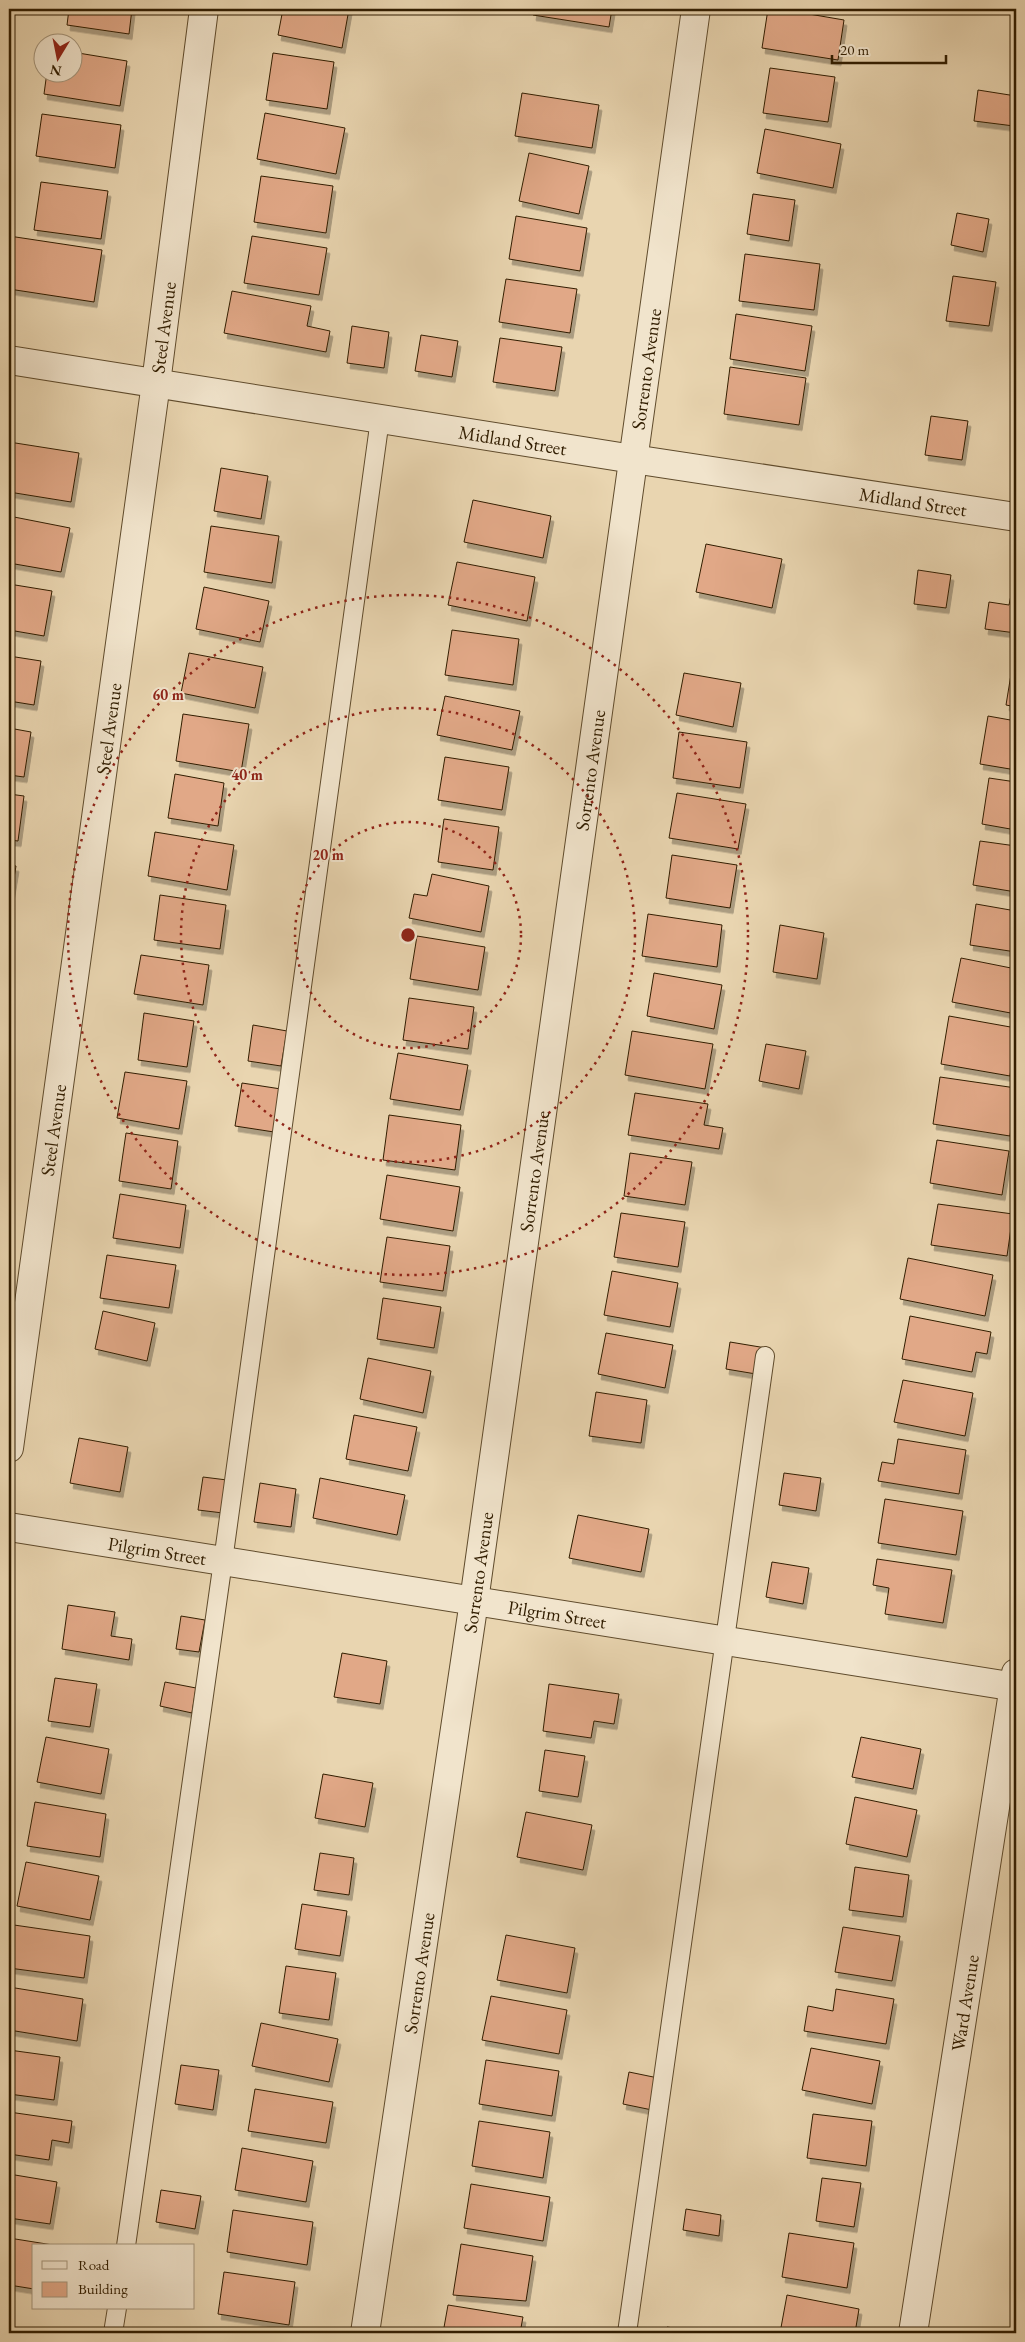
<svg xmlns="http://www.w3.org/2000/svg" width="1025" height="2342" font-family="'EB Garamond',serif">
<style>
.building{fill:#e1a887;stroke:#311d00;filter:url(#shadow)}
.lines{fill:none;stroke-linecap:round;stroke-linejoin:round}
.lane-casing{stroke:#5f4b2c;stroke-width:20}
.street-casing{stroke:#5f4b2c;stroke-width:30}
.lane{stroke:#f1e4cc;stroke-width:18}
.street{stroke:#f1e4cc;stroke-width:28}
.ring{fill:none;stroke:#8f2418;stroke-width:2.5;stroke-dasharray:2.5 5}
.labels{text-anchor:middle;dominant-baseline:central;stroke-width:4;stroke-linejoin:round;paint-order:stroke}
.street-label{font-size:19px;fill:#311d00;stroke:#f1e4cc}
.centre{fill:#8f2418;stroke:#f1e4cc;stroke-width:2.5}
.ring-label{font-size:15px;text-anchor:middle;font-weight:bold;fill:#8f2418;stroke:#f1e4cc;stroke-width:4;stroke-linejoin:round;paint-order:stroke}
</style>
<defs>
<filter id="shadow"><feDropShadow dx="3" dy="5.5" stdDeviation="0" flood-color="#0004"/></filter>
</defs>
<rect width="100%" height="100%" fill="#e9d5b0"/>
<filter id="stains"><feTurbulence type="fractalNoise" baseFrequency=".004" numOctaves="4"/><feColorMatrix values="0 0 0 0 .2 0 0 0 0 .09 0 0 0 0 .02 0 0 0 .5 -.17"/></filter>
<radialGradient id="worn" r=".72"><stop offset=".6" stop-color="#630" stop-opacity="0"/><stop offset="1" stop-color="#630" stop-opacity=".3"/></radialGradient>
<!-- building -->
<g class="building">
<polygon points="69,9 132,9 129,34 67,25"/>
<polygon points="283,9 349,9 342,48 278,35"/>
<polygon points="534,9 612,9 609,27 533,15"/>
<polygon points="768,9 780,9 844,20 838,60 762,48"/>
<polygon points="72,52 127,61 120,106 44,94 47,72 72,72"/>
<polygon points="273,53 334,62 327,109 266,100"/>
<polygon points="770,68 835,77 828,122 763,113"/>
<polygon points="978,90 1016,96 1014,126 974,121"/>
<polygon points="522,93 599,105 592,148 515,136"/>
<polygon points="265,113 345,128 336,174 257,159"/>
<polygon points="42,114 121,125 115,168 36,156"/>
<polygon points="765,129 841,144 833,188 757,173"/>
<polygon points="529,153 589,166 579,214 519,201"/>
<polygon points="261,176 333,186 326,233 254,222"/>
<polygon points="41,182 108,191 101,239 34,230"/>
<polygon points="753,194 795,200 789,241 747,234"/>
<polygon points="957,213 989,219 983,252 951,245"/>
<polygon points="516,216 587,228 580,271 509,259"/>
<polygon points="9,236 102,250 94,302 9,289"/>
<polygon points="252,236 327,248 319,295 244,283"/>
<polygon points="745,254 820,264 814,310 739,301"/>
<polygon points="953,276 996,282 989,326 946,321"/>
<polygon points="506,279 577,289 570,333 499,322"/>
<polygon points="232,291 311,306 307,326 330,331 326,352 224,333"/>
<polygon points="736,314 812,326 805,371 730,359"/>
<polygon points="352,326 389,332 384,368 347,363"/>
<polygon points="421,335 458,341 452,377 415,371"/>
<polygon points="500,338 562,347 555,391 493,382"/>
<polygon points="730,367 806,378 799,425 724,414"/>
<polygon points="931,416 968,421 962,460 925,455"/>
<polygon points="9,442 79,453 71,502 9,492"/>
<polygon points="221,468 268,476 261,519 214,511"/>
<polygon points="473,500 551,516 543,558 464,542"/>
<polygon points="9,516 70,528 61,572 9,563"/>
<polygon points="211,526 279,536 272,583 204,572"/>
<polygon points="706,544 782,559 772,608 696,592"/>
<polygon points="457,562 535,577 527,621 448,605"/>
<polygon points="918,570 951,575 946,608 914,604"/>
<polygon points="9,584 52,591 44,636 9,630"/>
<polygon points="204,587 269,601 260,642 196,629"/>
<polygon points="1012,590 1016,591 1016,633 985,629 989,602 1009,605"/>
<polygon points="452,630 519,639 513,685 445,675"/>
<polygon points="189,653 263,667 255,708 181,693"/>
<polygon points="9,656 41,661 34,705 9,701"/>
<polygon points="1013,662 1016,662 1016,707 1006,705"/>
<polygon points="684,673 741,683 733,727 676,715"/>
<polygon points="445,696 520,711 512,750 437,735"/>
<polygon points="183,714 249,724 241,772 176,761"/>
<polygon points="988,716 1016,721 1016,770 980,764"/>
<polygon points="9,728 31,732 24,777 9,775"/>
<polygon points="679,732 747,742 740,788 673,778"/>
<polygon points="445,757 509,767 502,810 438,800"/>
<polygon points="175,774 224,783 218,826 168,818"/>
<polygon points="989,778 1016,782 1016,830 982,824"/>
<polygon points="677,793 746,804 738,849 669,838"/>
<polygon points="9,794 24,796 18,841 9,840"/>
<polygon points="444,819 499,827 493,870 438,862"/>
<polygon points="155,832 234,845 227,890 148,876"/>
<polygon points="980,841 1016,846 1016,892 973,885"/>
<polygon points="672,855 737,865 730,908 666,898"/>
<polygon points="9,865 16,866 9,908"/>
<polygon points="432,874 489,886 481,932 409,918 414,894 427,896"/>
<polygon points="160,895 226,905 220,949 154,940"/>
<polygon points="976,904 1016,911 1016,952 970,945"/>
<polygon points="648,914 722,925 717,967 642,956"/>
<polygon points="780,925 824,933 817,979 773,972"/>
<polygon points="417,936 485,947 478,990 410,979"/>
<polygon points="141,955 209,965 203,1005 134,994"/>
<polygon points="961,958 1016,969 1016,1014 952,1002"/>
<polygon points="654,973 722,985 714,1029 647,1016"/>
<polygon points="409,998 474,1007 468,1049 403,1040"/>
<polygon points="144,1013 194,1021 187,1067 138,1060"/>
<polygon points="949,1016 1016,1028 1010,1076 941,1064"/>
<polygon points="253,1025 287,1031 281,1066 248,1061"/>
<polygon points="632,1031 713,1044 705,1089 625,1075"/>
<polygon points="766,1044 806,1051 799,1089 759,1081"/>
<polygon points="398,1053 468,1065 460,1110 390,1099"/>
<polygon points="125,1072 187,1081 179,1129 117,1118"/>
<polygon points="940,1077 1016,1088 1010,1136 933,1124"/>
<polygon points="242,1083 281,1089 274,1132 235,1126"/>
<polygon points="635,1093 708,1104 704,1125 723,1128 719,1149 628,1135"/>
<polygon points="389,1115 461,1125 455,1170 383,1160"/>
<polygon points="126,1133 178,1141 171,1189 119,1181"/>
<polygon points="937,1140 1009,1151 1002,1195 930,1183"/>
<polygon points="630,1153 692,1162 685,1205 624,1196"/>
<polygon points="387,1175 460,1187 453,1231 380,1219"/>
<polygon points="120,1194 186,1205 180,1248 113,1238"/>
<polygon points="938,1204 1013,1214 1007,1256 931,1245"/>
<polygon points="621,1213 685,1222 678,1267 614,1257"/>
<polygon points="387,1237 450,1246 443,1291 380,1282"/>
<polygon points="107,1255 176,1265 169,1308 100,1298"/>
<polygon points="908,1258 993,1275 985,1316 900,1299"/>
<polygon points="612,1271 678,1283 670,1327 604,1315"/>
<polygon points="383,1298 441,1307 434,1348 377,1339"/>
<polygon points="103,1311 155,1323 147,1361 95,1349"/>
<polygon points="910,1316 991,1332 987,1354 976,1352 972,1372 902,1359"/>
<polygon points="606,1333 673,1345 665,1388 598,1374"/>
<polygon points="730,1342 766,1348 762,1375 726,1369"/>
<polygon points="368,1358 431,1371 423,1413 360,1399"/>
<polygon points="903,1380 973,1393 965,1436 894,1422"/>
<polygon points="596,1392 647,1400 641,1443 589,1436"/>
<polygon points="354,1415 417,1427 408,1471 346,1459"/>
<polygon points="79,1438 128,1447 120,1492 70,1483"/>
<polygon points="898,1439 966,1450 959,1494 878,1481 882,1462 894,1464"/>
<polygon points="784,1473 821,1478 816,1511 779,1505"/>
<polygon points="203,1477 227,1480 223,1513 198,1510"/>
<polygon points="320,1478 405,1495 397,1535 313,1518"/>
<polygon points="260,1483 296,1489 291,1527 254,1522"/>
<polygon points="885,1499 963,1511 956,1555 878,1543"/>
<polygon points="578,1515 649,1529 641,1572 569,1558"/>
<polygon points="877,1559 952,1570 943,1623 885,1614 889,1588 873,1585"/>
<polygon points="772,1562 809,1568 803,1604 766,1597"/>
<polygon points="68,1605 115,1612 111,1636 132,1639 129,1660 62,1649"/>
<polygon points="181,1616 205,1620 199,1652 176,1649"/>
<polygon points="342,1653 387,1661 380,1704 334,1697"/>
<polygon points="55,1678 97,1684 90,1727 48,1721"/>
<polygon points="165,1682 196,1688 192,1713 160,1706"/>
<polygon points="549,1684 619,1694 614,1724 594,1721 591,1738 543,1731"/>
<polygon points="46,1737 109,1749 101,1794 37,1782"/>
<polygon points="861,1737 921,1749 913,1789 852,1777"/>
<polygon points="545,1750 585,1756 578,1797 539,1791"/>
<polygon points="323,1774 373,1783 365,1827 315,1818"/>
<polygon points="855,1797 917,1810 907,1857 846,1844"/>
<polygon points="35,1802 106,1814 100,1857 27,1846"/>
<polygon points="526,1812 592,1825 583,1870 517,1857"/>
<polygon points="320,1853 354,1858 349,1895 314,1890"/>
<polygon points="26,1862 99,1876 90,1920 17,1906"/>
<polygon points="855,1867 909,1875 903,1917 849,1910"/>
<polygon points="302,1904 347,1911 340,1956 295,1949"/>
<polygon points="14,1925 90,1936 84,1978 9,1968"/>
<polygon points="843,1927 900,1936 892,1981 835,1972"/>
<polygon points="506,1935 575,1948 567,1993 497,1980"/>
<polygon points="286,1966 336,1973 329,2020 279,2013"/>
<polygon points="9,1987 83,1999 77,2041 9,2030"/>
<polygon points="836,1989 894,1999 886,2044 804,2031 808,2006 833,2011"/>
<polygon points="491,1996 567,2010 559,2054 482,2040"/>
<polygon points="261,2023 338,2039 329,2082 252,2066"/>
<polygon points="811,2048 880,2061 872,2104 802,2090"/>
<polygon points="9,2050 60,2057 54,2100 9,2094"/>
<polygon points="486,2060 559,2071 552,2116 479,2104"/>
<polygon points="181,2065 219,2070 213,2110 175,2104"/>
<polygon points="629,2072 663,2079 657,2111 623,2104"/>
<polygon points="255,2089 333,2102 326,2143 248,2131"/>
<polygon points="9,2112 72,2121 69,2143 52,2140 49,2160 9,2154"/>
<polygon points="813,2114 872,2121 866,2166 807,2158"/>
<polygon points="479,2121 550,2132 543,2178 472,2166"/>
<polygon points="242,2148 313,2161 306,2202 235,2190"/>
<polygon points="9,2174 57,2182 50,2224 9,2218"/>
<polygon points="822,2178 861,2183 854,2227 816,2221"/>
<polygon points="471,2184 550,2197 543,2241 464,2228"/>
<polygon points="161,2190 201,2196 195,2229 156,2222"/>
<polygon points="686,2209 721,2215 719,2236 683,2230"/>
<polygon points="233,2210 313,2222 307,2265 227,2252"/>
<polygon points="789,2233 854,2243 847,2288 782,2277"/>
<polygon points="9,2238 53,2245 34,2246 34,2289 9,2285"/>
<polygon points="461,2244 533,2256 526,2301 453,2295"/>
<polygon points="224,2272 295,2282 289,2325 218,2314"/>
<polygon points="1016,2286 1016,2313 1011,2312"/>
<polygon points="787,2295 859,2309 855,2333 780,2333"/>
<polygon points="448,2305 523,2317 520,2333 443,2333"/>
<polygon points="667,2327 704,2333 666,2333"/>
</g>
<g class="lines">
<defs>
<g id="lane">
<polyline points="126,2246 223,1561 380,419"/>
<polyline points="113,2333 117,2308"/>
<polyline points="627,2333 765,1356"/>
</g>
<g id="street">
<path id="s1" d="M 9,360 L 633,459 L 1016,517"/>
<path id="s2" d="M 9,1448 L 156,383 L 204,9"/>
<path id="s3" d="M 9,1527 L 1016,1687"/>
<path id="s4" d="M 365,2333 L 474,1601 L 696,9"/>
<path id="s5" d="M 913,2333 L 1016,1673"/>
</g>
</defs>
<!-- lane casing -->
<use href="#lane" class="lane-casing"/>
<!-- street casing -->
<use href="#street" class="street-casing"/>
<!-- lane -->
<use href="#lane" class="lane"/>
<!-- street -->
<use href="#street" class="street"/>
</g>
<!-- distance rings -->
<g class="ring">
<circle cx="408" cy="935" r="113"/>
<circle cx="408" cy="935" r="227"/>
<circle cx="408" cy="935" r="340"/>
</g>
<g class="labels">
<!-- street labels -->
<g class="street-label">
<text stroke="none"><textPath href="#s2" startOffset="1131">Steel Avenue</textPath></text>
<text stroke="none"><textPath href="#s4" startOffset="1984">Sorrento Avenue</textPath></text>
<text stroke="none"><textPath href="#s1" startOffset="510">Midland Street</textPath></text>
<text stroke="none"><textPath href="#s1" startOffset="915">Midland Street</textPath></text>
<text stroke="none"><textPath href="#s2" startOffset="726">Steel Avenue</textPath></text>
<text stroke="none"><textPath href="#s4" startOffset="1579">Sorrento Avenue</textPath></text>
<text stroke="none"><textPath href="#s2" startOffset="321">Steel Avenue</textPath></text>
<text stroke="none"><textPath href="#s4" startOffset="1174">Sorrento Avenue</textPath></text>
<text stroke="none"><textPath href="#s3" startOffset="150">Pilgrim Street</textPath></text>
<text stroke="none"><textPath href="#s4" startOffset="769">Sorrento Avenue</textPath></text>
<text stroke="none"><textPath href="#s3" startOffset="555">Pilgrim Street</textPath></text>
<text stroke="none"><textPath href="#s4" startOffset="364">Sorrento Avenue</textPath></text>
<text stroke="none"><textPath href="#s5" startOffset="334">Ward Avenue</textPath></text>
</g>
</g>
<circle cx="408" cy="935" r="8" class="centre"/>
<g class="ring-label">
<text x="168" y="700">60 m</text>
<text x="247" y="780">40 m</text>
<text x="328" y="860">20 m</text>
</g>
<!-- margin -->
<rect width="1025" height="2342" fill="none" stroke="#e9d5b0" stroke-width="30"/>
<rect x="10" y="10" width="1005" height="2322" fill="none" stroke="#311d00" stroke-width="2.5"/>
<rect x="15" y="15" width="995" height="2312" fill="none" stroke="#311d00"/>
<!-- legend -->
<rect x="32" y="2244" width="162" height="65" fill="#f1e4cc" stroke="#a4947a"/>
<rect x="42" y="2261" width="25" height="8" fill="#f1e4cc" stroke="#a4947a"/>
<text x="78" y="2270" font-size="15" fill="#311d00">Road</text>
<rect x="42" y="2282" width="25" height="15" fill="#e1a887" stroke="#a4947a"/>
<text x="78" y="2294" font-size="15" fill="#311d00">Building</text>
<!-- north arrow -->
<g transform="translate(58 58) rotate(190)"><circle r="24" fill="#f1e4cc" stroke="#a4947a"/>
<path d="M0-4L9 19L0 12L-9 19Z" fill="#8f2418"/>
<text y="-8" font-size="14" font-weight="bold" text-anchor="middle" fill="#311d00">N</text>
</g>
<!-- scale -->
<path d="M832 55v8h114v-8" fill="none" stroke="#311d00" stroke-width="2.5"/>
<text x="840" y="55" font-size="15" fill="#311d00" stroke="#f1e4cc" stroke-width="4" paint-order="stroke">20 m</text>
<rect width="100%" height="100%" filter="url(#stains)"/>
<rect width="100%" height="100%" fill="url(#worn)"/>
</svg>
